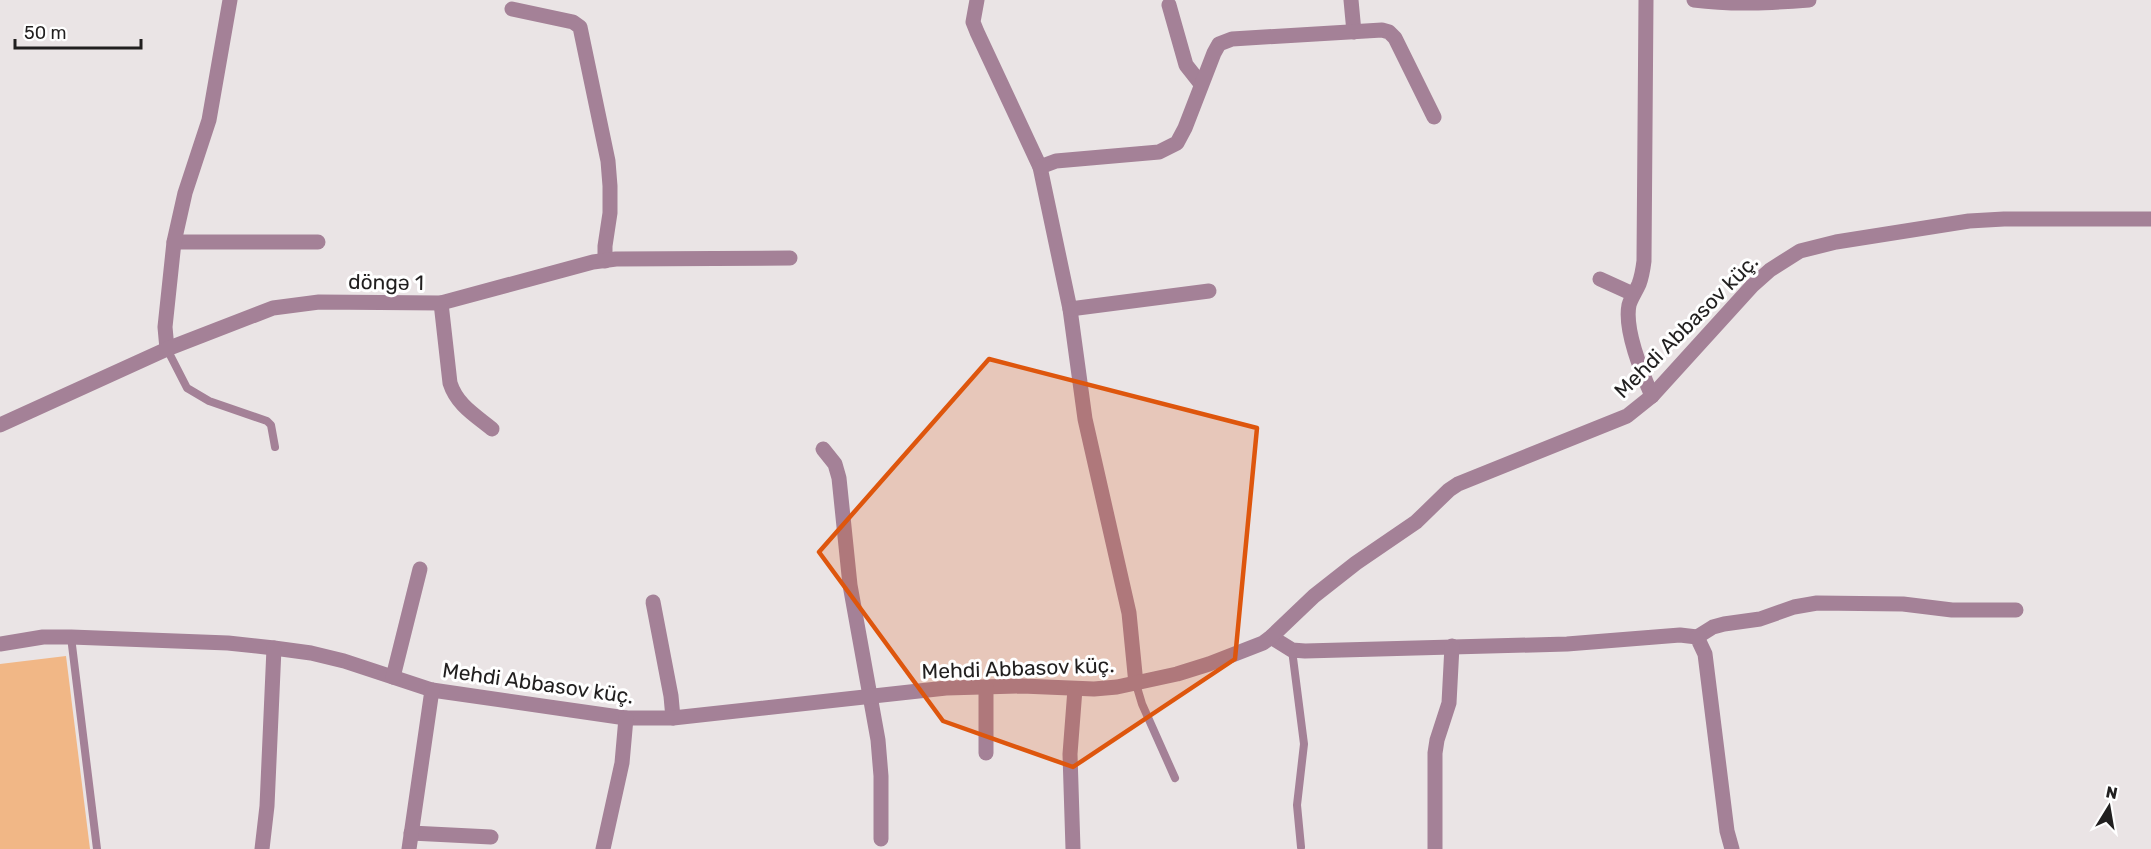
<svg xmlns="http://www.w3.org/2000/svg" width="2151" height="849" font-family="Rubik,sans-serif">
<style>
.green{fill:#f1b786}
.lines{fill:none;stroke-linecap:round;stroke-linejoin:round}
.service{stroke:#a48197;stroke-width:8}
.minor{stroke:#a48197;stroke-width:15}
.marked{fill:#de560d;fill-opacity:0.2;stroke:#de560d;stroke-width:4.5;stroke-linejoin:round}
.labels{text-anchor:middle;dominant-baseline:central;stroke-width:6;stroke-linejoin:round;paint-order:stroke}
.street-label{font-size:21px;fill:#211f1f;stroke:#fff}
</style>
<rect width="100%" height="100%" fill="#eae4e5"/>
<!-- green -->
<polygon class="green" points="66,656 90,849 0,849 0,664"/>
<g class="lines">
<!-- service -->
<g class="service">
<polyline points="167,349 187,388 209,401 267,421 271,425 275,447"/>
<polyline points="71,637 97,849"/>
<polyline points="1292,650 1304,744 1297,805 1301,847"/>
<polyline points="1136,684 1142,704 1175,778"/>
</g>
<!-- minor -->
<g class="minor">
<polyline points="977,0 973,22 977,32 1040,167 1070,309 1085,419 1129,613 1136,684"/>
<polyline points="1351,0 1354,32"/>
<path d="M 1646,0 L 1644,261 C 1643,269 1642,276 1639,284 C 1636,291 1631,298 1629,305 C 1624,330 1642,373 1652,396"/>
<path d="M 1694,0 C 1733,5 1770,3 1809,0"/>
<polyline points="1169,5 1186,65 1201,84"/>
<polyline points="512,9 573,22 580,27 608,161 610,186 610,213 605,246 605,261"/>
<polyline points="1040,167 1056,161 1159,152 1177,143 1185,128 1214,53 1219,44 1232,39 1382,30 1389,32 1395,38 1434,117"/>
<polyline points="174,242 318,242"/>
<polyline points="1600,279 1633,294"/>
<path d="M 441,303 L 450,383 C 457,405 475,415 492,429"/>
<polyline points="1070,309 1209,291"/>
<polyline points="167,349 165,327 174,242 185,193 209,120 230,0"/>
<polyline points="0,425 167,349 273,308 319,302 441,303 593,262 616,259 790,258"/>
<polyline points="823,449 835,464 839,478 850,585 878,740 881,776 881,839"/>
<polyline points="653,602 671,696 673,718"/>
<polyline points="1271,637 1292,650 1305,651 1567,644 1680,635 1697,637 1705,654 1727,831 1732,849"/>
<polyline points="1697,637 1713,627 1724,624 1760,619 1794,607 1817,603 1903,604 1952,610 2016,610"/>
<polyline points="0,644 43,637 71,637 228,643 274,648 311,653 344,661 432,690 626,718 673,718 946,688 1022,686 1094,689 1117,687 1177,674 1209,664 1263,643 1271,637 1314,596 1356,563 1416,522 1449,490 1458,484 1627,416 1652,396 1752,286 1770,270 1800,251 1836,242 1969,221 2004,219 2151,219"/>
<polyline points="393,677 420,569"/>
<polyline points="986,753 986,687"/>
<polyline points="411,833 491,837"/>
<polyline points="262,849 267,806 274,648"/>
<polyline points="409,849 432,690"/>
<polyline points="603,849 622,763 626,718"/>
<polyline points="1073,849 1070,754 1075,689"/>
<polyline points="1435,849 1435,753 1437,740 1449,703 1452,646"/>
</g>
</g>
<!-- marked area -->
<path class="marked" d="M 989,359 L 1257,428 L 1235,659 L 1073,767 L 943,721 L 819,552 Z"/>
<g class="labels">
<!-- street labels -->
<g class="street-label">
<text transform="translate(386 282) rotate(1)">döngə 1</text>
<text transform="translate(1686 326) rotate(-45)">Mehdi Abbasov küç.</text>
<text transform="translate(1018 668) rotate(-2)">Mehdi Abbasov küç.</text>
<text transform="translate(538 683) rotate(8)">Mehdi Abbasov küç.</text>
</g>
</g>
<!-- north arrow -->
<g transform="translate(2109 807) rotate(11)" stroke="#ffffff" stroke-width="4.5" paint-order="stroke">
<path d="M0-4.5L10 22L0 15L-10 22Z" fill="#211f1f"/>
<text y="-9" font-size="16" font-weight="bold" text-anchor="middle" fill="#211f1f">N</text>
</g>
<!-- scale -->
<path d="M15 39v9h126v-9" fill="none" stroke="#211f1f" stroke-width="3"/>
<text x="24" y="39" font-size="18" fill="#211f1f" stroke="#ffffff" stroke-width="4.5" paint-order="stroke">50 m</text>
</svg>
